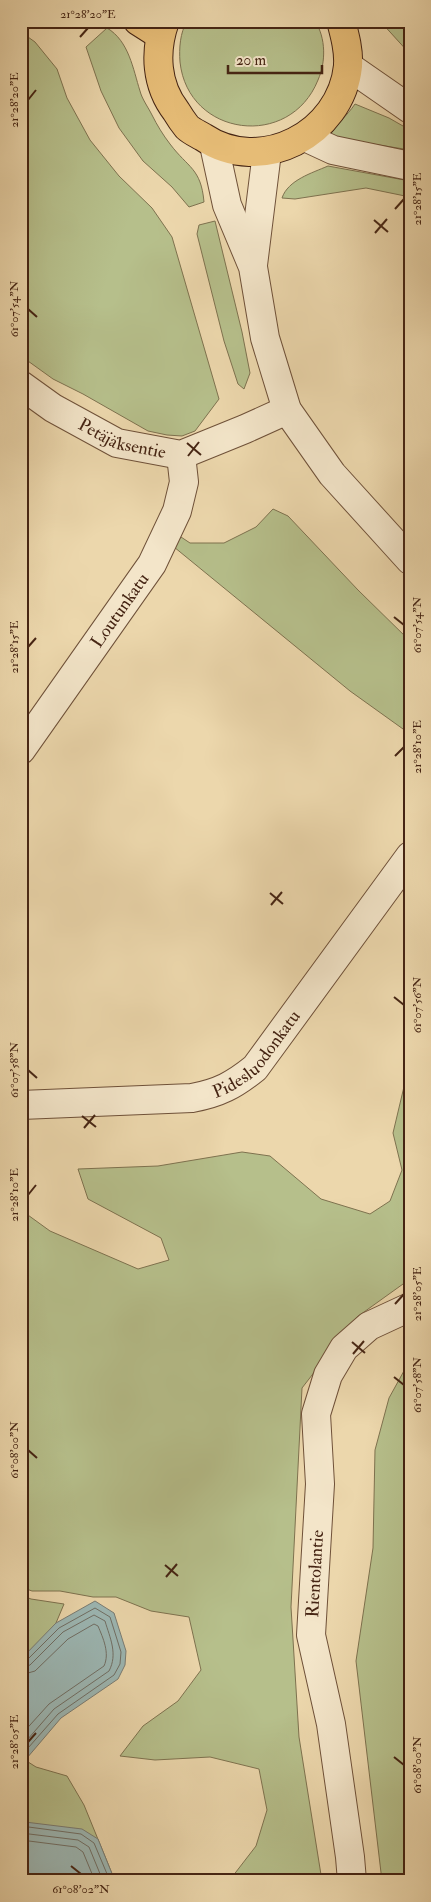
<svg xmlns="http://www.w3.org/2000/svg" width="431" height="1902" font-family="'IM FELL Double Pica',serif">
<style>
.green{fill:#b6bf8b;stroke:#7e724f}
.water{fill:#9cb7b4;stroke:#797c74}
.lines{fill:none;stroke-linecap:round;stroke-linejoin:round}
.shore{stroke:#706e64;stroke-width:1}
.minor-casing{stroke:#6f5139;stroke-width:30}
.major-casing{stroke:#452413;stroke-width:30}
.highway-casing{stroke:#452413;stroke-width:30}
.minor{stroke:#f3e5c9;stroke-width:28}
.major{stroke:#e6bc76;stroke-width:28}
.highway{stroke:#e6bc76;stroke-width:28}
.ticks{fill:none;stroke:#452413;stroke-width:2}
.labels{text-anchor:middle;dominant-baseline:central;stroke-width:5;stroke-linejoin:round;paint-order:stroke}
.street-label{font-size:18px;fill:#452413;stroke:#f3e5c9}
.neatline{fill:none;stroke:#452413;stroke-width:2}
.ticks-label{font-size:12px;text-anchor:middle;fill:#452413}
</style>
<rect width="100%" height="100%" fill="#ecd7ac"/>
<filter id="stains"><feTurbulence type="fractalNoise" baseFrequency=".004" numOctaves="4"/><feColorMatrix values="0 0 0 0 .2 0 0 0 0 .09 0 0 0 0 .02 0 0 0 .5 -.17"/></filter>
<radialGradient id="worn" r=".72"><stop offset=".6" stop-color="#630" stop-opacity="0"/><stop offset="1" stop-color="#630" stop-opacity=".3"/></radialGradient>
<!-- green -->
<g class="green">
<path d="M 187,21 L 315,21 C 326,38 326,62 318,80 C 290,150 188,137 180,62 C 179,48 180,33 187,21 Z"/>
<polygon points="380,21 410,21 410,54"/>
<path d="M 107,28 C 129,41 133,69 140,91 C 142,99 148,107 152,115 C 157,125 163,135 170,144 C 188,168 201,168 204,202 L 189,207 L 172,187 L 143,161 L 119,128 L 101,91 L 86,47 Z"/>
<polygon points="21,32 35,42 57,69 67,98 90,140 119,176 152,208 172,237 219,399 195,431 182,436 167,435 148,431 83,394 53,379 21,356"/>
<path d="M 355,104 L 389,118 L 410,130 L 410,150 L 329,137 C 336,124 347,116 355,104 Z"/>
<path d="M 328,166 L 410,181 L 410,197 L 366,188 L 295,199 L 282,198 C 288,180 312,173 328,166 Z"/>
<polygon points="215,221 242,332 250,373 244,389 238,384 224,341 197,234 199,225"/>
<polygon points="273,509 288,516 358,590 410,641 410,734 350,691 174,547 181,537 190,543 224,543 256,527"/>
<polygon points="410,1072 410,1279 357,1317 302,1388 291,1607 299,1737 322,1881 229,1881 256,1846 267,1810 259,1769 210,1757 155,1760 120,1756 143,1726 178,1701 201,1670 189,1617 151,1611 116,1597 93,1597 60,1591 32,1591 21,1587 21,1210 50,1231 138,1269 169,1260 161,1238 88,1199 78,1169 158,1166 242,1152 270,1156 321,1199 370,1214 390,1201 402,1170 393,1133 407,1074"/>
<polygon points="410,1360 410,1881 382,1881 356,1661 373,1548 375,1450 389,1398"/>
<polygon points="21,1595 31,1599 64,1604 56,1623 21,1676"/>
<polygon points="25,1760 36,1767 67,1776 84,1805 115,1881 21,1881 21,1762"/>
</g>
<!-- water -->
<g class="water">
<polygon points="95,1601 114,1613 126,1651 125,1665 118,1679 61,1718 21,1765 21,1659 56,1623"/>
<polygon points="21,1820 25,1822 82,1829 98,1839 115,1881 21,1881"/>
</g>
<g class="lines">
<!-- shore -->
<g class="shore">
<polyline points="21,1662 27,1660 59,1628 95,1608 110,1617 121,1652 120,1664 114,1675 58,1714 21,1756"/>
<path d="M 21,1668 L 30,1665 L 63,1632 L 94,1615 L 105,1621 C 110,1638 118,1654 109,1671 L 54,1709 L 21,1747"/>
<path d="M 21,1675 L 35,1671 L 68,1639 L 94,1624 L 98,1626 C 103,1638 110,1653 104,1666 L 49,1704 L 21,1735"/>
<polyline points="21,1826 81,1834 94,1843 110,1881"/>
<polyline points="21,1833 78,1840 89,1847 103,1881"/>
<polyline points="21,1840 76,1847 83,1852 95,1881"/>
</g>
<defs>
<g id="minor">
<polyline points="348,66 410,109"/>
<polyline points="305,137 333,150 410,166"/>
<polyline points="214,145 227,205 253,267 265,338 287,410 332,474 410,560"/>
<polyline points="253,265 267,152"/>
<path id="s1" d="M 21,385 L 53,408 L 117,443 L 181,455 L 245,429 L 287,410"/>
<path id="s2" d="M 21,750 L 152,564 L 177,511 L 184,482 L 181,455"/>
<path id="s3" d="M 21,1105 L 192,1098 C 219,1093 234,1085 255,1068 L 410,856"/>
<path id="s4" d="M 352,1881 L 350,1857 L 331,1724 L 311,1635 L 320,1484 L 316,1414 L 328,1375 L 344,1348 L 369,1326 L 410,1307"/>
</g>
<path id="major" d="M 165,21 C 154,52 156,85 176,111 C 179,116 183,122 187,127 C 191,131 198,134 203,137 C 261,176 341,134 348,66 C 349,51 345,36 341,21"/>
<polyline id="highway" points="138,21 160,35"/>
</defs>
<!-- minor casing -->
<use href="#minor" class="minor-casing"/>
<!-- major casing -->
<use href="#major" class="major-casing"/>
<!-- highway casing -->
<use href="#highway" class="highway-casing"/>
<!-- minor -->
<use href="#minor" class="minor"/>
<!-- major -->
<use href="#major" class="major"/>
<!-- highway -->
<use href="#highway" class="highway"/>
</g>
<!-- ticks -->
<path class="ticks" d="M 80,37 L 88,28M 28,100 L 36,90M 395,209 L 404,199M 374,220 L 388,232M 375,233 L 387,219M 28,309 L 37,317M 187,443 L 201,455M 188,456 L 199,442M 394,617 L 404,625M 28,647 L 36,638M 395,756 L 404,747M 270,893 L 283,904M 271,905 L 282,892M 394,997 L 404,1005M 28,1070 L 37,1078M 82,1116 L 96,1127M 84,1128 L 95,1115M 28,1195 L 36,1185M 395,1304 L 404,1294M 352,1342 L 365,1353M 353,1354 L 364,1341M 394,1377 L 404,1385M 28,1450 L 37,1458M 165,1565 L 178,1576M 166,1577 L 177,1564M 28,1742 L 36,1733M 394,1757 L 404,1765M 71,1866 L 81,1874"/>
<g class="labels">
<!-- street labels -->
<g class="street-label">
<text stroke="none"><textPath href="#s1" startOffset="116">Petäjäksentie</textPath></text>
<text stroke="none"><textPath href="#s2" startOffset="171">Loutunkatu</textPath></text>
<text stroke="none"><textPath href="#s3" startOffset="252">Pidesluodonkatu</textPath></text>
<text stroke="none"><textPath href="#s4" startOffset="311">Rientolantie</textPath></text>
</g>
</g>
<!-- margin -->
<rect width="431" height="1902" fill="none" stroke="#ecd7ac" stroke-width="55"/>
<!-- scale -->
<path d="M228 65v8h94v-8" fill="none" stroke="#452413" stroke-width="2.5"/>
<text x="236" y="65" font-size="15" fill="#452413" stroke="#f3e5c9" stroke-width="4" paint-order="stroke">20 m</text>
<rect x="28" y="28" width="376" height="1846" class="neatline"/>
<g class="ticks-label">
<text x="88" y="18">21°28'20"E</text>
<text transform="translate(14 100) rotate(-90)" y="4">21°28'20"E</text>
<text transform="translate(417 199) rotate(-90)" y="4">21°28'15"E</text>
<text transform="translate(14 309) rotate(-90)" y="4">61°07'54"N</text>
<text transform="translate(417 625) rotate(-90)" y="4">61°07'54"N</text>
<text transform="translate(14 647) rotate(-90)" y="4">21°28'15"E</text>
<text transform="translate(417 747) rotate(-90)" y="4">21°28'10"E</text>
<text transform="translate(417 1005) rotate(-90)" y="4">61°07'56"N</text>
<text transform="translate(14 1070) rotate(-90)" y="4">61°07'58"N</text>
<text transform="translate(14 1195) rotate(-90)" y="4">21°28'10"E</text>
<text transform="translate(417 1294) rotate(-90)" y="4">21°28'05"E</text>
<text transform="translate(417 1385) rotate(-90)" y="4">61°07'58"N</text>
<text transform="translate(14 1450) rotate(-90)" y="4">61°08'00"N</text>
<text transform="translate(14 1742) rotate(-90)" y="4">21°28'05"E</text>
<text transform="translate(417 1765) rotate(-90)" y="4">61°08'00"N</text>
<text x="81" y="1893">61°08'02"N</text>
</g>
<rect width="100%" height="100%" filter="url(#stains)"/>
<rect width="100%" height="100%" fill="url(#worn)"/>
</svg>
